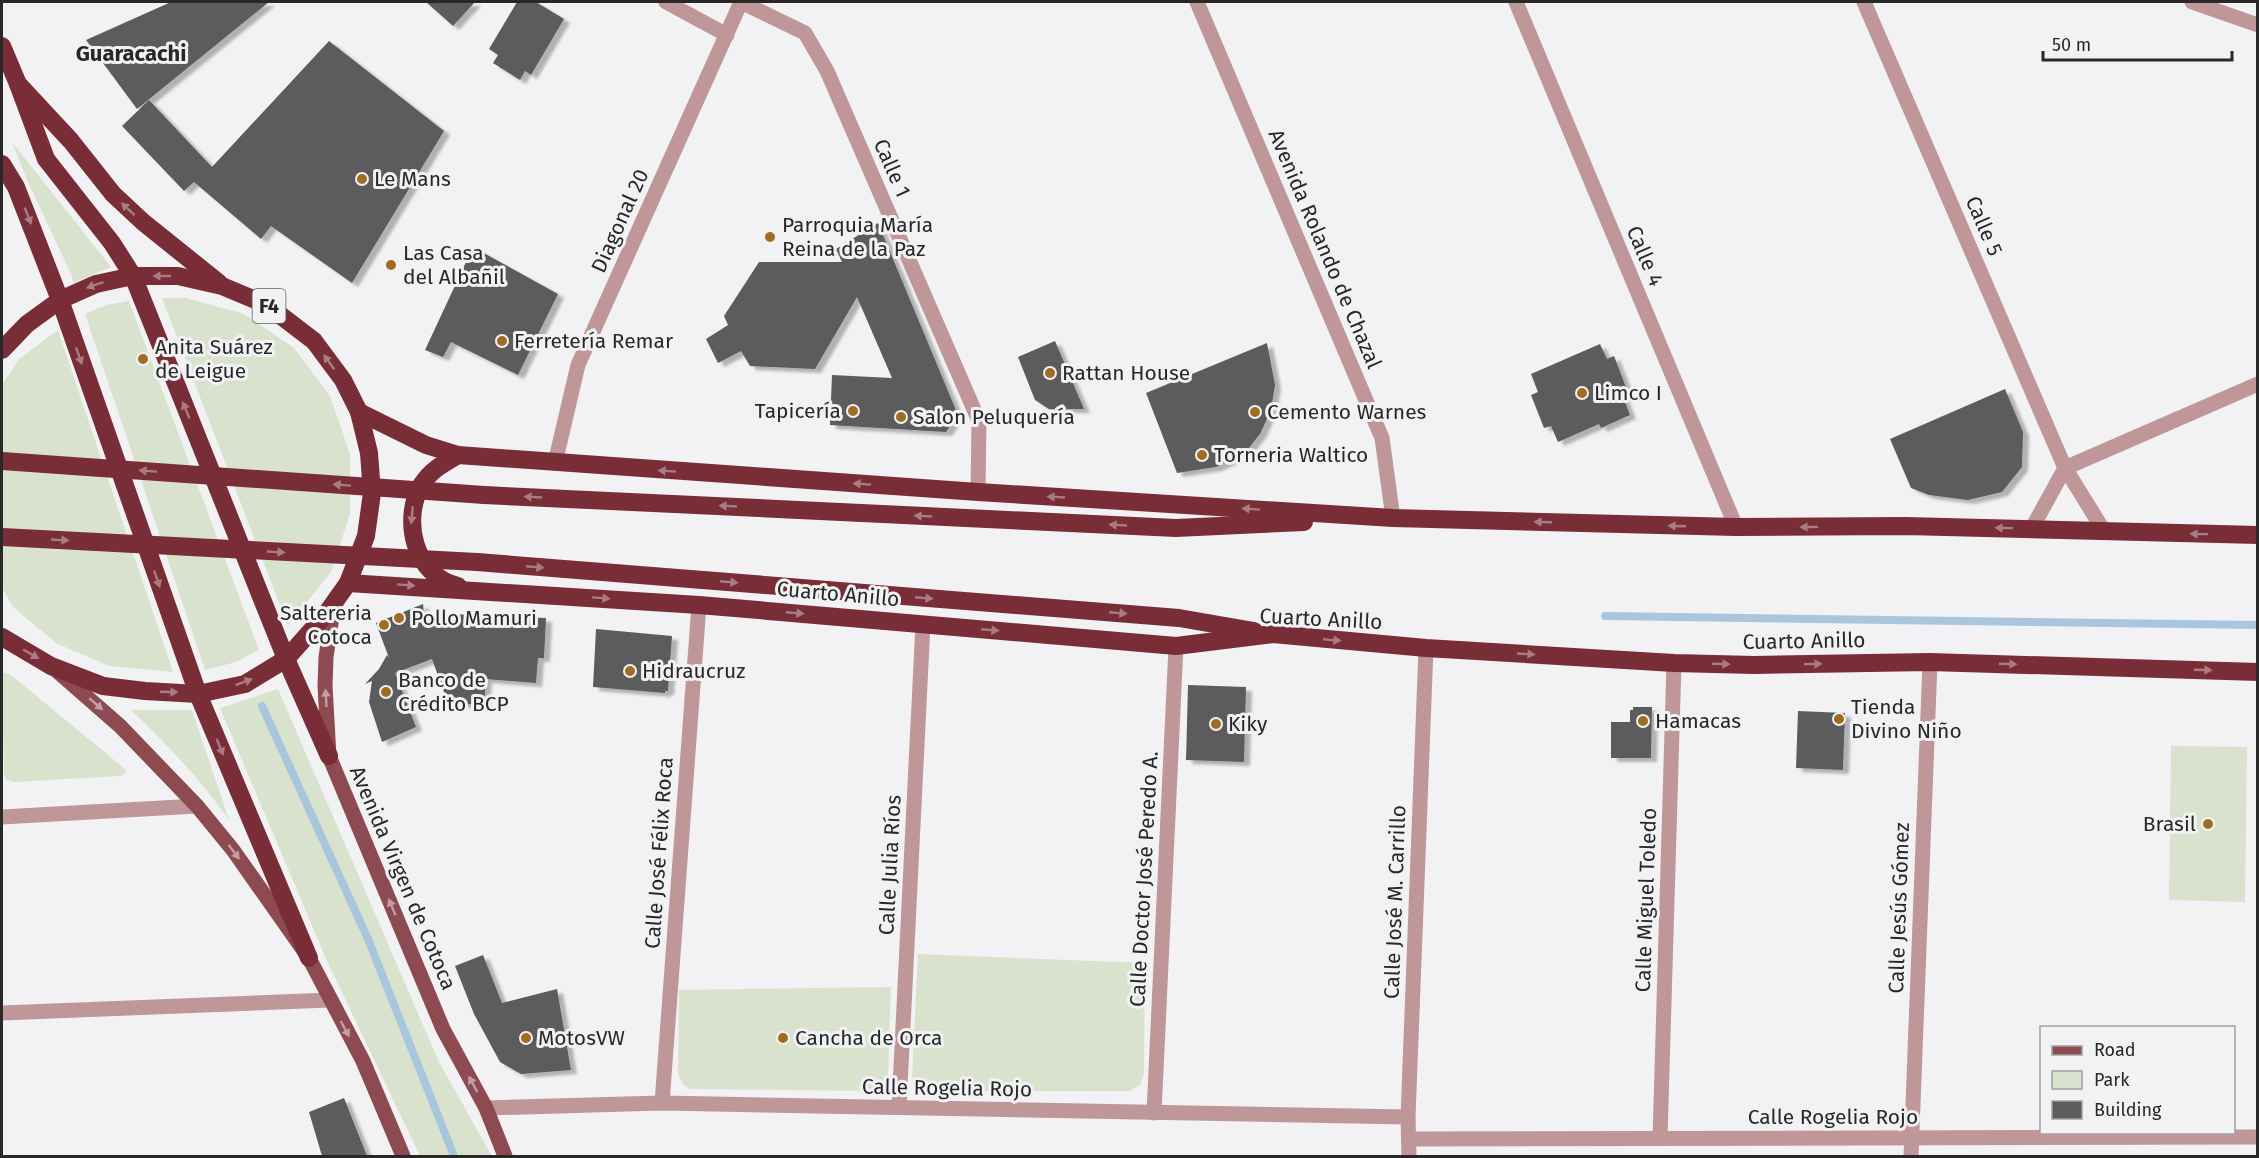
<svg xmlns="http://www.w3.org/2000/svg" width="2259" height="1158" font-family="'Fira Sans',sans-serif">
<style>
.green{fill:#d9e2cd}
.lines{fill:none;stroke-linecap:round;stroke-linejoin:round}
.stream{stroke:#aac6df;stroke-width:8}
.building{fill:#5c5b5e;filter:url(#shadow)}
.minor{stroke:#bf9799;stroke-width:15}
.major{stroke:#8d4a50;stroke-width:15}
.highway{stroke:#792d37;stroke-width:18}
.highway-bridge{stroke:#792d37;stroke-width:18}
.oneway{fill:#a97c83}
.oneway2{fill:#c09ea2}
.poi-dot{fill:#9f6d22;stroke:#f2f2f5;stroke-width:2}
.labels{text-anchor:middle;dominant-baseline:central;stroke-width:6;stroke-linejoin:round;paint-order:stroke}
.shield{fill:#f2f2f5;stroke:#656566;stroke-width:1.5}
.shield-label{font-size:20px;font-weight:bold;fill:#282829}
.street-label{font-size:21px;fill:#282829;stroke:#f2f2f5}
.poi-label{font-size:21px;fill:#282829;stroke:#f2f2f5;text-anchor:start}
.neighbourhood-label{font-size:22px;font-weight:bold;fill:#282829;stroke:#f2f2f5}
</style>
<defs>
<filter id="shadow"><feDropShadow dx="6" dy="4" stdDeviation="1.5" flood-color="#0004"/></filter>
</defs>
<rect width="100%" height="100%" fill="#f2f2f5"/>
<!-- green -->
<g class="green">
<polygon points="12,142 111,267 73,283 72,276 27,180"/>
<polygon points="162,298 186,298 244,314 294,348 330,396 350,454 350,514 331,572 288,626"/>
<polygon points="129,301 259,650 236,662 205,670 85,314 106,305"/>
<polygon points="58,330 173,672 109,666 56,643 13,607 2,588 2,385 19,359"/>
<polygon points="3,672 11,675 125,769 126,773 120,776 15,782 7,780 4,775 2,674"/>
<polygon points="278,689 439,1062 492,1156 420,1156 327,961 220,708"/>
<path d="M 131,710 L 192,710 L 229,820 C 200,779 167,744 131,710 Z"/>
<polygon points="2171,746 2247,747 2245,902 2169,900"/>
<polygon points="918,954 1145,963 1144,1074 1140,1085 1130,1091 924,1091 915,1086 912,1077"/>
<polygon points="891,987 888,1077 875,1091 690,1089 683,1084 678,1074 679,990"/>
</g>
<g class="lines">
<!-- stream -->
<g class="stream">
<polyline points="1605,616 2258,625"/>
<polyline points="262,706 368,939 454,1156"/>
</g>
</g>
<!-- building -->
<g class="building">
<polygon points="171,2 269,2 137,109 86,40"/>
<polygon points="426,2 475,2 453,26"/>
<polygon points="517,2 536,2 564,19 531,75 525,71 520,80 493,63 498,55 489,49"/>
<polygon points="329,41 444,131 352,283 271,226 261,239 194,182 184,191 122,126 149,100 212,167"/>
<polygon points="878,223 958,415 946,432 830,425 832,375 892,378 857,297 815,369 750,366 741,351 718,363 706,339 728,325 724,316 759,262 842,262 836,249"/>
<polygon points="473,247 558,294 518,375 451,342 443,357 425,350"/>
<polygon points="1055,341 1084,409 1049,409 1035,400 1018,357"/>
<polygon points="1267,343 1275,385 1271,410 1260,434 1244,454 1216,467 1177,473 1146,393"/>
<polygon points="1600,344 1607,359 1614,356 1629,395 1623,397 1630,415 1601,428 1599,424 1558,442 1551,426 1544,428 1531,395 1538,392 1531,374"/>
<polygon points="2005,389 2023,432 2022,467 2002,492 1968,500 1929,495 1911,488 1890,439"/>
<polygon points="423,604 424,613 546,618 544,658 538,658 536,683 486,679 484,705 448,703 432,659 395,673 416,727 382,742 369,702 372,681 365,684 379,669 387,655 389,658 376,623"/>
<polygon points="596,629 672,636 668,691 665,691 665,693 593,687"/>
<polygon points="1188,685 1246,687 1244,762 1186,760"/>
<polygon points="1633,707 1652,707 1651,758 1611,758 1611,722 1630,722 1630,710 1633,710"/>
<polygon points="1798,711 1845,713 1843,770 1796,768"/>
<polygon points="483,955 502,1003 557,989 571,1070 521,1074 500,1062 474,1014 455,966"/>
<polygon points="344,1098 367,1156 322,1156 309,1112"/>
</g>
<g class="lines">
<!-- minor -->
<g class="minor">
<polyline points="666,2 727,35"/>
<polyline points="741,2 805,33 827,71 979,421 978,492"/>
<polyline points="1197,2 1382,438 1393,518"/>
<polyline points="1516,2 1736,527"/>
<polyline points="1864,2 2065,468 2104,531"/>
<polyline points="2192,2 2258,25"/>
<polyline points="555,463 578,365 741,2"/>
<polyline points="2032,528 2065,468 2258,384"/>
<polyline points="2,817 197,806"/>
<polyline points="2,1013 330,1000"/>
<polyline points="662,1103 699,605"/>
<polyline points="899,1107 923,624"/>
<polyline points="486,1108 662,1103 1408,1117"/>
<polyline points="1154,1113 1176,646"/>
<polyline points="1660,1138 1674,663"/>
<polyline points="1409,1139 2258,1137"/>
<polyline points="1409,1156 1408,1117 1426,648"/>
<polyline points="1911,1156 1930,662"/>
</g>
<!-- major -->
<g class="major">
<polyline points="334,604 326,657 325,686 329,756 443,1029 486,1108 505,1156"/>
<polyline points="56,670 120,726 197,806 233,850 309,958 363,1061 403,1156"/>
</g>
<!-- highway -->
<g class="highway">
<polyline points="2,46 18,84 71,141 113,194 143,222 219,283"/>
<polyline points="18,84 46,159 112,243 133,276 286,659 329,756"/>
<polyline points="2,164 16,187 60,300 198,694 309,958"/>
<polyline points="2,350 27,324 60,300 96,284 133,276 178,276 222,286 267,305 314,341 343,380 359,412 369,453 372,493 366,536 348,583 326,614 286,659 245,684 198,694 145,691 103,686 51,666 2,637"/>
<polyline points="359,412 426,445 458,455 978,492 1393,518 1736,527 1906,526 2258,535"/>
<path d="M 458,455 C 444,463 431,470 422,484 C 401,519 414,576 458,586"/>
<polyline points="484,495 1176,528 1304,522"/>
<polyline points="477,562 1179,618 1254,631"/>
<polyline points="348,583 699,605 1176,646 1273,634 1426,648 1674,663 1754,665 1930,662 2258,672"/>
</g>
<!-- highway-bridge -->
<g class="highway-bridge">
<polyline points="2,461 484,495"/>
<polyline points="2,537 477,562"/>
</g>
</g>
<!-- one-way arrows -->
<defs><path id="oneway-solid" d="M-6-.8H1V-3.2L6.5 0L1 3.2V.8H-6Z" transform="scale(1.5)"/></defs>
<g class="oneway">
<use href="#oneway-solid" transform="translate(128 209) rotate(-137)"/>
<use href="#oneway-solid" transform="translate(28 216) rotate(69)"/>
<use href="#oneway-solid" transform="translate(162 276) rotate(-180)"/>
<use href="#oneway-solid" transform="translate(95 285) rotate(161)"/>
<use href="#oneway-solid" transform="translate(79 356) rotate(71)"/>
<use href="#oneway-solid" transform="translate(329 362) rotate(-126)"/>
<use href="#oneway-solid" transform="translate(186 410) rotate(-112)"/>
<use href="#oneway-solid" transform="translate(148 471) rotate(-176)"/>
<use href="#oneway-solid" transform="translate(667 471) rotate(-176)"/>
<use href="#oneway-solid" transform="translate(862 484) rotate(-176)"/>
<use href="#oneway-solid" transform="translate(342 485) rotate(-176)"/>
<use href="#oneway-solid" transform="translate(533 497) rotate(-177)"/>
<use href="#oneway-solid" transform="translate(1056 497) rotate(-177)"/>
<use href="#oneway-solid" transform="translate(728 506) rotate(-177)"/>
<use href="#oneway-solid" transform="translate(1251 509) rotate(-176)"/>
<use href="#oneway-solid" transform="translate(412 515) rotate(95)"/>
<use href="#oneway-solid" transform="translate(923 516) rotate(-177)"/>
<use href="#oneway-solid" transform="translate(1543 522) rotate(-178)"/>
<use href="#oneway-solid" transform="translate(1118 525) rotate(-177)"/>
<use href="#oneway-solid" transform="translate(1677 526) rotate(-178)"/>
<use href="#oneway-solid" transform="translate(1809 527) rotate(179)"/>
<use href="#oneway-solid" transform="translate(2004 528) rotate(-179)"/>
<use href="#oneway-solid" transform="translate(2199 534) rotate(-179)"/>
<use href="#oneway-solid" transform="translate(60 540) rotate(3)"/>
<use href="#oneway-solid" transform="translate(276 552) rotate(3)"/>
<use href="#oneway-solid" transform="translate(535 567) rotate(5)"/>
<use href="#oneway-solid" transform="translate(157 579) rotate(71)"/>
<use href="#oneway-solid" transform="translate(729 582) rotate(5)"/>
<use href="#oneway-solid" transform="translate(406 585) rotate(4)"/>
<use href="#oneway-solid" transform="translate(601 598) rotate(4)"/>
<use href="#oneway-solid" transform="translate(924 598) rotate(5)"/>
<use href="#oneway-solid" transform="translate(795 613) rotate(5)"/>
<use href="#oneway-solid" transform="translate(1118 613) rotate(5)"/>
<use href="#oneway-solid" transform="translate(990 630) rotate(5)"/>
<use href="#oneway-solid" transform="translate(1332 640) rotate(5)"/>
<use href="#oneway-solid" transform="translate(31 654) rotate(30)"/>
<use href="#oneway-solid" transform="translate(1526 654) rotate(3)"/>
<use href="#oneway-solid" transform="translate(1721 664) rotate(2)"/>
<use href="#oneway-solid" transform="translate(1813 664) rotate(-1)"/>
<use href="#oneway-solid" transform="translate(2008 664) rotate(2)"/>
<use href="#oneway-solid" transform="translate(2203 670) rotate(2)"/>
<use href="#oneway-solid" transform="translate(244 682) rotate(-21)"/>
<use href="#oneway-solid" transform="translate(169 692) rotate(2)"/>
<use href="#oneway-solid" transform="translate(220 747) rotate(67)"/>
</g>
<g class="oneway2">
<use href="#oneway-solid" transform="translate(326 698) rotate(-93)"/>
<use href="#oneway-solid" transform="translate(96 704) rotate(41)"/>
<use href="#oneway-solid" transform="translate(234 852) rotate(53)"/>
<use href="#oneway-solid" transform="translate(392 907) rotate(-113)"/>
<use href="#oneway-solid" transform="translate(345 1029) rotate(62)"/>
<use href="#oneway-solid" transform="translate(473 1084) rotate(-118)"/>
</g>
<!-- markers -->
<g class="poi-dot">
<circle cx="362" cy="179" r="6"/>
<circle cx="770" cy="237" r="6"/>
<circle cx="391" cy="265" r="6"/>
<circle cx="502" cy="341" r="6"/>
<circle cx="143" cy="359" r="6"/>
<circle cx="1050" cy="373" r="6"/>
<circle cx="1582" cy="393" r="6"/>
<circle cx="853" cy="411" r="6"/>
<circle cx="1255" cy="412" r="6"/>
<circle cx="901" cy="417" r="6"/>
<circle cx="1202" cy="455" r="6"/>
<circle cx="399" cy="618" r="6"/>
<circle cx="384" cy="625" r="6"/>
<circle cx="630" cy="671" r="6"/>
<circle cx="386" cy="692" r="6"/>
<circle cx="1839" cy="719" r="6"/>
<circle cx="1643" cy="721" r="6"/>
<circle cx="1216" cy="724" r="6"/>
<circle cx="2208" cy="824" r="6"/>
<circle cx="526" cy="1038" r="6"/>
<circle cx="783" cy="1038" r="6"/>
</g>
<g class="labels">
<!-- shield labels -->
<rect class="shield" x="252.5" y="289" width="33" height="34" rx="4.5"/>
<g class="shield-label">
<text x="269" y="306">F4</text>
</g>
<!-- street labels -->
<g class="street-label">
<text transform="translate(892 168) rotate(66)">Calle 1</text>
<text transform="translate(620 221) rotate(-66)">Diagonal 20</text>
<text transform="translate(1984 226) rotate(67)">Calle 5</text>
<text transform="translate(1325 249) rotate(67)">Avenida Rolando de Chazal</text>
<text transform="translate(1645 256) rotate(67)">Calle 4</text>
<text transform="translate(838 594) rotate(5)">Cuarto Anillo</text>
<text transform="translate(1321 619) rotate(3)">Cuarto Anillo</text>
<text transform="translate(1804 641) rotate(-1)">Cuarto Anillo</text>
<text transform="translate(659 853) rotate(-86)">Calle José Félix Roca</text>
<text transform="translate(890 865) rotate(-87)">Calle Julia Ríos</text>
<text transform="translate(403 878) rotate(67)">Avenida Virgen de Cotoca</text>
<text transform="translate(1144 879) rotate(-87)">Calle Doctor José Peredo A.</text>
<text transform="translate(1646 900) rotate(-88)">Calle Miguel Toledo</text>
<text transform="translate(1395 902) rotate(-88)">Calle José M. Carrillo</text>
<text transform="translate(1899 908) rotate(-88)">Calle Jesús Gómez</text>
<text transform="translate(947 1088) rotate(1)">Calle Rogelia Rojo</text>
<text x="1833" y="1117">Calle Rogelia Rojo</text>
</g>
<!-- poi labels -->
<g class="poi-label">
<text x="374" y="179">Le Mans</text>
<text x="782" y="225">Parroquia María<tspan x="782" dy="24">Reina de la Paz</tspan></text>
<text x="403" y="253">Las Casa<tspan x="403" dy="24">del Albañil</tspan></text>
<text x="514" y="341">Ferretería Remar</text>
<text x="155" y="347">Anita Suárez<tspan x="155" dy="24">de Leigue</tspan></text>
<text x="1062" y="373">Rattan House</text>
<text x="1594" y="393">Limco I</text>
<text x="841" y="411" text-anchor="end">Tapicería</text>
<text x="1267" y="412">Cemento Warnes</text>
<text x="913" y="417">Salon Peluquería</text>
<text x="1214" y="455">Torneria Waltico</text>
<text x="372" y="613" text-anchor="end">Saltereria<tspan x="372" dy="24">Cotoca</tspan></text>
<text x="411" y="618">Pollo Mamuri</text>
<text x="642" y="671">Hidraucruz</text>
<text x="398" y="680">Banco de<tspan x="398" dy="24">Crédito BCP</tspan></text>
<text x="1851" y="707">Tienda<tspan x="1851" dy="24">Divino Niño</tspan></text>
<text x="1655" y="721">Hamacas</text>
<text x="1228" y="724">Kiky</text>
<text x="2196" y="824" text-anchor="end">Brasil</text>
<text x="538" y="1038">MotosVW</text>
<text x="795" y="1038">Cancha de Orca</text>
</g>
<!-- neighbourhood labels -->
<g class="neighbourhood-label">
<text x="131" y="53">Guaracachi</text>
</g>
</g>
<!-- border -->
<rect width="2259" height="1158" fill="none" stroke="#282829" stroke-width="6"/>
<!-- legend -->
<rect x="2040" y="1026" width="195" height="108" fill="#f2f2f5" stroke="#a1a1a3" stroke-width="1.5"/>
<rect x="2052" y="1046" width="30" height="9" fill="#8d4a50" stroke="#a1a1a3" stroke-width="1.5"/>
<text x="2094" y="1056" font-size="18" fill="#282829">Road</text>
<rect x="2052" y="1071" width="30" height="18" fill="#d9e2cd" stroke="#a1a1a3" stroke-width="1.5"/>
<text x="2094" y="1086" font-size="18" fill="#282829">Park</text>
<rect x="2052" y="1101" width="30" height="18" fill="#5c5b5e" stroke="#a1a1a3" stroke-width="1.5"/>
<text x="2094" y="1116" font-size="18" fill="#282829">Building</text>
<!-- scale -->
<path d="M2043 51v9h189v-9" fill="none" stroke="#282829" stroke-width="3"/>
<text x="2052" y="51" font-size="18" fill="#282829" stroke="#f2f2f5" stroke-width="4.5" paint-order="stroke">50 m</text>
</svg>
